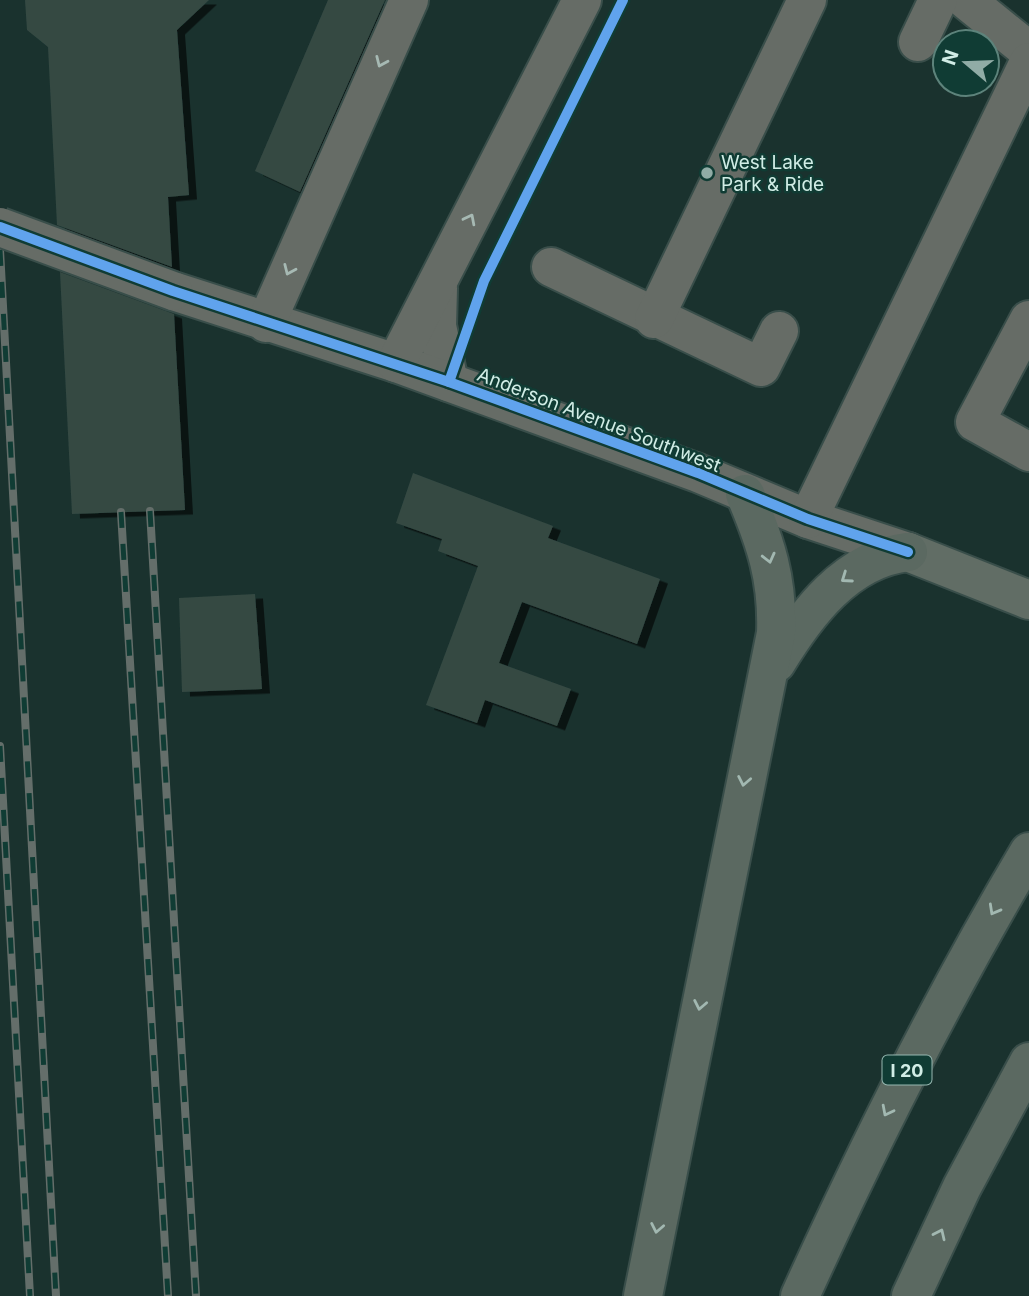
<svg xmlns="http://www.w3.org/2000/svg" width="1029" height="1296" font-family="Inter,sans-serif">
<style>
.building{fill:#344943;filter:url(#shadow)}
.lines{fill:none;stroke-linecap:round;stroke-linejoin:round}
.minor-casing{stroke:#394e4a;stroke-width:42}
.major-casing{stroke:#394e4a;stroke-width:42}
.highway-casing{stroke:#394e4a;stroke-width:42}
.minor{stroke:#666c66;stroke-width:38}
.major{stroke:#616d65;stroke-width:38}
.highway{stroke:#5b6961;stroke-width:38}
.rail-casing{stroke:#646e6a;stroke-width:8}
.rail{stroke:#103c34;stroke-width:5;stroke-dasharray:16;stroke-linecap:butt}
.minor-bridge-casing{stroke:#394e4a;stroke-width:42;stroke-linecap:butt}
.minor-bridge{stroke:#666c66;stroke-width:38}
.cycleway-casing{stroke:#103c34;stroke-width:15}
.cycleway{stroke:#60a3ed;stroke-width:10}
.oneway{stroke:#a6b9b3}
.oneway2{stroke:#a2b8b1}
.poi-dot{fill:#91aca6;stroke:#103c34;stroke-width:2.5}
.labels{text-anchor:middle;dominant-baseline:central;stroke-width:5;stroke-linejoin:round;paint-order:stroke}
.shield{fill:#103c34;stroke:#97b8b1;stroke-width:2}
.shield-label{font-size:18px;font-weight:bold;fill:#d1ede6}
.poi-label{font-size:19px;fill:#d1ede6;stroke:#103c34;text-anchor:start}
.street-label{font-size:19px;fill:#d1ede6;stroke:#103c34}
</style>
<defs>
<filter id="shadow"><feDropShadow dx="8" dy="4.5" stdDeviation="0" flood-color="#0009"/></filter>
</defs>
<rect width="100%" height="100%" fill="#1a322e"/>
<!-- building -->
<g class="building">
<polygon points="25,0 209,0 177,30 189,195 168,197 172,267 57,225 48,47 27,30"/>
<polygon points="328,0 385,0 300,192 255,171"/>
<polygon points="60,272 174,314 185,510 72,514"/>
<polygon points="413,473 553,526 548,538 660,579 637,644 522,602 499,663 571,689 557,726 485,700 477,723 426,705 478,566 438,551 442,539 396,523"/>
<polygon points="255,594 262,689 182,692 179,598"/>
</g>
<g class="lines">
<defs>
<g id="minor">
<polyline points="966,0 1029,51"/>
<polyline points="918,42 938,0"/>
<polyline points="551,267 761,367 779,331"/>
<polyline points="438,288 437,326 449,382"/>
<polyline points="173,291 396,363 698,473 808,519 908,552"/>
<polyline points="654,319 807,0"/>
<polyline points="1029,320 975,422 1029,452"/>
<polyline points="266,323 409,0"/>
<polyline points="396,363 582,0"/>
<polyline points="808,519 1029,62"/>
</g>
<polyline id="major" points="908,552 1029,600"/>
<g id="highway">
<path d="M 776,663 C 806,614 846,559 908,552"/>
<path d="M 643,1296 L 776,633 C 778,580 766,543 745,494"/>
<path d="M 800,1296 C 869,1144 944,995 1029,852"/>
<polyline points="911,1296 962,1187 1029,1062"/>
</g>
</defs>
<!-- minor casing -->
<use href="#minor" class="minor-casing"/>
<!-- major casing -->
<use href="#major" class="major-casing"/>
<!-- highway casing -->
<use href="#highway" class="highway-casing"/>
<!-- minor -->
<use href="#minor" class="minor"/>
<!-- major -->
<use href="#major" class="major"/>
<!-- highway -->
<use href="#highway" class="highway"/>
<defs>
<g id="rail">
<polyline points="0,250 56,1296"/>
<polyline points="150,511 196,1296"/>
<polyline points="121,512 168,1296"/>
<polyline points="0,746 30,1296"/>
</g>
</defs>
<!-- rail casing -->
<use href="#rail" class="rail-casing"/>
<!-- rail -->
<use href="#rail" class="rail"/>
<defs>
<polyline id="minor-bridge" points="0,227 173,291"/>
</defs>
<!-- minor-bridge casing -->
<use href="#minor-bridge" class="minor-bridge-casing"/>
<!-- minor-bridge -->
<use href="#minor-bridge" class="minor-bridge"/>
<defs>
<g id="cycleway">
<polyline points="0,227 173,291 449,382 698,473 808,519 908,552"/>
<polyline points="449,382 484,281 623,0"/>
</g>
</defs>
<!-- cycleway casing -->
<use href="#cycleway" class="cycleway-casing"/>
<!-- cycleway -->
<use href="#cycleway" class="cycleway"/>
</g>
<!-- one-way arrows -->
<defs><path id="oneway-chevron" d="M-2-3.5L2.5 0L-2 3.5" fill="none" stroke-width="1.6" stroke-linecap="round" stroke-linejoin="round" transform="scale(1.75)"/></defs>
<g class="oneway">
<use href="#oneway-chevron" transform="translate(381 62) rotate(114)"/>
<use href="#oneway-chevron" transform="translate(470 219) rotate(-63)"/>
<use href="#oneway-chevron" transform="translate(289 270) rotate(114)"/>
</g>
<g class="oneway2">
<use href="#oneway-chevron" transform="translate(769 558) rotate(76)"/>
<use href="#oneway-chevron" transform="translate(846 578) rotate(145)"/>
<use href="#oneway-chevron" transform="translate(744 781) rotate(101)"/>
<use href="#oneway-chevron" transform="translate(994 910) rotate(119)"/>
<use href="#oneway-chevron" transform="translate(700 1005) rotate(101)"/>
<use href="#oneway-chevron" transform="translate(887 1111) rotate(117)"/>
<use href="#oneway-chevron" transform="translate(657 1228) rotate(101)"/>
<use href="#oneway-chevron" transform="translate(940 1234) rotate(-65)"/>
</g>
<!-- markers -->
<circle class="poi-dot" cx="707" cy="173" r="7"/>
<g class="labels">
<!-- shield labels -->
<rect class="shield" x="882.5" y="1055.5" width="49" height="29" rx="5"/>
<g class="shield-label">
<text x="907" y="1070">I 20</text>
</g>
<!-- poi labels -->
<g class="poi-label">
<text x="721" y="162">West Lake<tspan x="721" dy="22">Park &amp; Ride</tspan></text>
</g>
<!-- street labels -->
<g class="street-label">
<text transform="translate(599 420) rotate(21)">Anderson Avenue Southwest</text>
</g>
</g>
<!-- north arrow -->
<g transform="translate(966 63) rotate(289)"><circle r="33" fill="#103c34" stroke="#5d837b" stroke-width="2"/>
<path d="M0-5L12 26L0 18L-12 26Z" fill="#91aca6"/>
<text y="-10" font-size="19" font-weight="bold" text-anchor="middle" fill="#d1ede6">N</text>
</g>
</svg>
